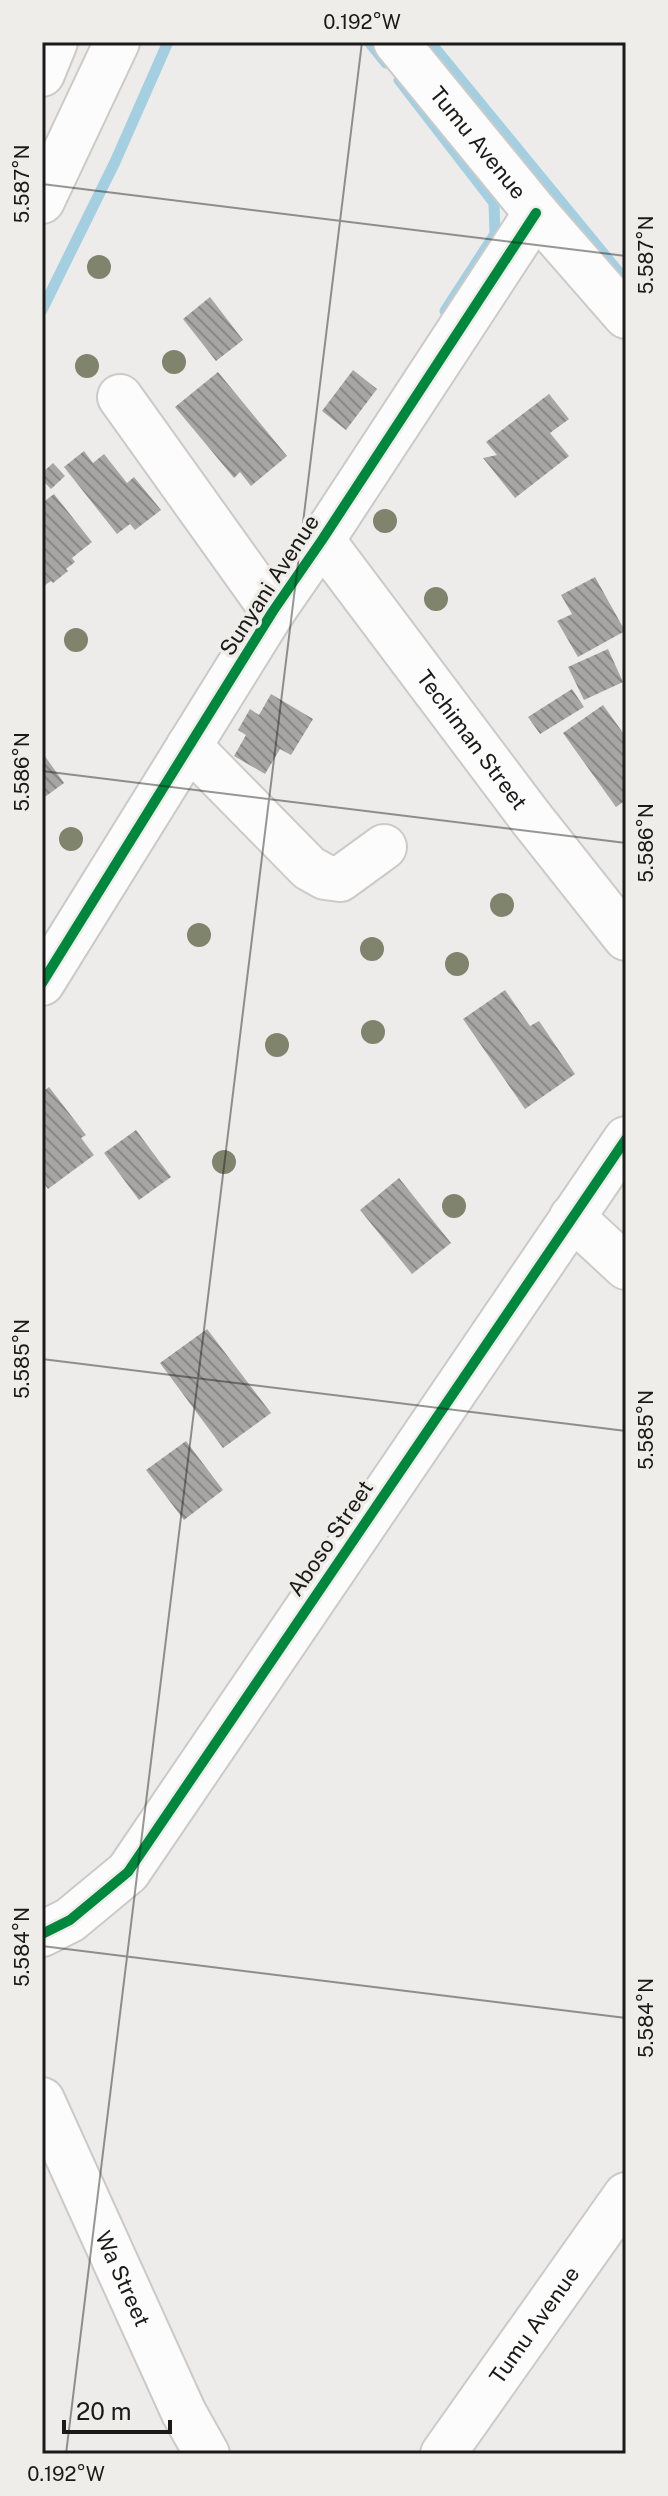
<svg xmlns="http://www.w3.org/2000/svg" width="668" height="2496" font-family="'Public Sans',sans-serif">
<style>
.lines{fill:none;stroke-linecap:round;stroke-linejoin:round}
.stream{stroke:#a4cfe0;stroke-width:11}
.building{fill:url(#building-back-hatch)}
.minor-casing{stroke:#cbcac8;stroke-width:48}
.major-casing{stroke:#cbcac8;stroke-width:48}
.minor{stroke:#fcfcfc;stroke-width:44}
.major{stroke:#fcfcfc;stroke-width:44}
.cycleway-casing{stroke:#efede9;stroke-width:15}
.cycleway{stroke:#00873e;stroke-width:10}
.tree{fill:#80846d}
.ticks{fill:none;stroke:#1b1a19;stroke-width:2;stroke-opacity:0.45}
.labels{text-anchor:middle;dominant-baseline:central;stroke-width:7;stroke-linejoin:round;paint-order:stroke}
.street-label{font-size:22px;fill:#1b1a19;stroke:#efede9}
.neatline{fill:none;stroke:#1b1a19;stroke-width:3}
.ticks-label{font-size:20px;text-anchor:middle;fill:#1b1a19}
</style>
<defs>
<pattern id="building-back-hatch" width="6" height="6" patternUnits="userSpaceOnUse" patternTransform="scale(2)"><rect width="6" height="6" fill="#a8a6a5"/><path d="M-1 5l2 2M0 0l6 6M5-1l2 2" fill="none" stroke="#888686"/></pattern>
</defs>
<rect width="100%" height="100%" fill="#eeecea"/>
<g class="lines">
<!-- stream -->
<g class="stream">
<polyline points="369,42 386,63"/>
<polyline points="430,42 626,281"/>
<polyline points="399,80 494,203 495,234 445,311"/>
<polyline points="42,310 115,162 168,42"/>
</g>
</g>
<!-- building -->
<g class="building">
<polygon points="210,297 243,340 216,361 183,319"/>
<polygon points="353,370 377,389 346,430 322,411"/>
<polygon points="218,372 287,456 251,486 240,472 234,478 175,407"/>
<polygon points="549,394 569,419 550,433 569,456 515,498 483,458 497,455 486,442"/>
<polygon points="84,451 93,463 104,454 127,483 134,477 161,510 135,530 130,524 117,534 64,467"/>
<polygon points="53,463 65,476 51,489 42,480 42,473"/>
<polygon points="54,494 92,542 72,558 75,562 66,569 68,571 53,583 51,581 42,587 42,503"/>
<polygon points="595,577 625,631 578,657 557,621 572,614 561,595"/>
<polygon points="608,649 623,682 584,700 568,667"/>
<polygon points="572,689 584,707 540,734 528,717"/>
<polygon points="271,694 313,719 291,755 280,749 265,774 234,756 246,735 238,730 250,709 259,715"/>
<polygon points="603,705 626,737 626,800 616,807 563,733"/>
<polygon points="42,752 64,783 42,799"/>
<polygon points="505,990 530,1026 539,1021 575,1074 525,1109 463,1019"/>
<polygon points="49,1087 86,1135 81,1138 94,1155 48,1189 42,1181 42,1092"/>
<polygon points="136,1130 171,1177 139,1200 104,1153"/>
<polygon points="399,1178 451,1243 412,1274 360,1210"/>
<polygon points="207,1329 271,1413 223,1448 160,1363"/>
<polygon points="186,1441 223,1490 184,1520 146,1470"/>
</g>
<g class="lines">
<defs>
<g id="minor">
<path id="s1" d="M 396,42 L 536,213 L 626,316"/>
<polyline points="120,397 273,611"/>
<path id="s2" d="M 322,540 L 531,818 L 626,938"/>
<polyline points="189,746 309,868 325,877 340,879 384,847"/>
<polyline points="42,983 273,611 322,540 536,213"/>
<polyline points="572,1217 626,1267"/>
<polyline points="42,1934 70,1920 128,1872 626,1139"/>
<path id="s3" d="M 42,2100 L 184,2413 L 207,2454"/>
<path id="s4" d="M 443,2454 L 626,2195"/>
</g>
<g id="major">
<polyline points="42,74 55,42"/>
<polyline points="42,201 117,42"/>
</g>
</defs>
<!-- minor casing -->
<use href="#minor" class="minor-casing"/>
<!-- major casing -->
<use href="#major" class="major-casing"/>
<!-- minor -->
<use href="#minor" class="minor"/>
<!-- major -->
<use href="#major" class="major"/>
<defs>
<g id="cycleway">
<polyline points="42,983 273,611 322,540 536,213"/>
<polyline points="42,1934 70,1920 128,1872 626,1139"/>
</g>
</defs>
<!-- cycleway casing -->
<use href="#cycleway" class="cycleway-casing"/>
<!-- cycleway -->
<use href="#cycleway" class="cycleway"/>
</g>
<!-- trees -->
<g class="tree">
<circle cx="99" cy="267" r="12"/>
<circle cx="174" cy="362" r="12"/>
<circle cx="87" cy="366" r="12"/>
<circle cx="385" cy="521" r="12"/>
<circle cx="436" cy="599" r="12"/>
<circle cx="76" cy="640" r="12"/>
<circle cx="71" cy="839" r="12"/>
<circle cx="502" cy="905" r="12"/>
<circle cx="199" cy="935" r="12"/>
<circle cx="372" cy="949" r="12"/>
<circle cx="457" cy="964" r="12"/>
<circle cx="373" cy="1032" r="12"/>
<circle cx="277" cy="1045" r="12"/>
<circle cx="224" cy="1162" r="12"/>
<circle cx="454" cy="1206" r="12"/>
</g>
<!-- ticks -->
<path class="ticks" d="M 42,184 L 626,256M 42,771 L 626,843M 42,1359 L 626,1431M 42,1946 L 626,2018M 66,2454 L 362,42"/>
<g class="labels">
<!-- street labels -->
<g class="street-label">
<text stroke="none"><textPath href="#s1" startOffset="130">Tumu Avenue</textPath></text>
<text transform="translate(269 585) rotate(-57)">Sunyani Avenue</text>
<text stroke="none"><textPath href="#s2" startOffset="250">Techiman Street</textPath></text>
<text transform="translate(330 1538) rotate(-56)">Aboso Street</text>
<text stroke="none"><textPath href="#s3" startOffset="196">Wa Street</textPath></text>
<text stroke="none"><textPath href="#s4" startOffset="158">Tumu Avenue</textPath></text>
</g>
</g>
<!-- border -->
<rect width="668" height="2496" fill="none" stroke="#efede9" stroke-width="88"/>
<!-- scale -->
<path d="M64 2420v12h106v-12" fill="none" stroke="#1b1a19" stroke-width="4"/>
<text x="76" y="2420" font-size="24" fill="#1b1a19" stroke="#efede9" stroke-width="6" paint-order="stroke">20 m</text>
<rect x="44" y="44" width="580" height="2408" class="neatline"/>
<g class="ticks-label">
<text x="362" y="29">0.192°W</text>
<text transform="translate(22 184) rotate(-90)" y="7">5.587°N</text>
<text transform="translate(646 255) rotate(-90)" y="7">5.587°N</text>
<text transform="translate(22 772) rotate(-90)" y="7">5.586°N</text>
<text transform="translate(646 843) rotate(-90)" y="7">5.586°N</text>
<text transform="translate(22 1359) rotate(-90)" y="7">5.585°N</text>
<text transform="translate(646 1430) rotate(-90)" y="7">5.585°N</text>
<text transform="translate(22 1947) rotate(-90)" y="7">5.584°N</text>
<text transform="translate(646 2018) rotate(-90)" y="7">5.584°N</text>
<text x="66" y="2481">0.192°W</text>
</g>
</svg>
